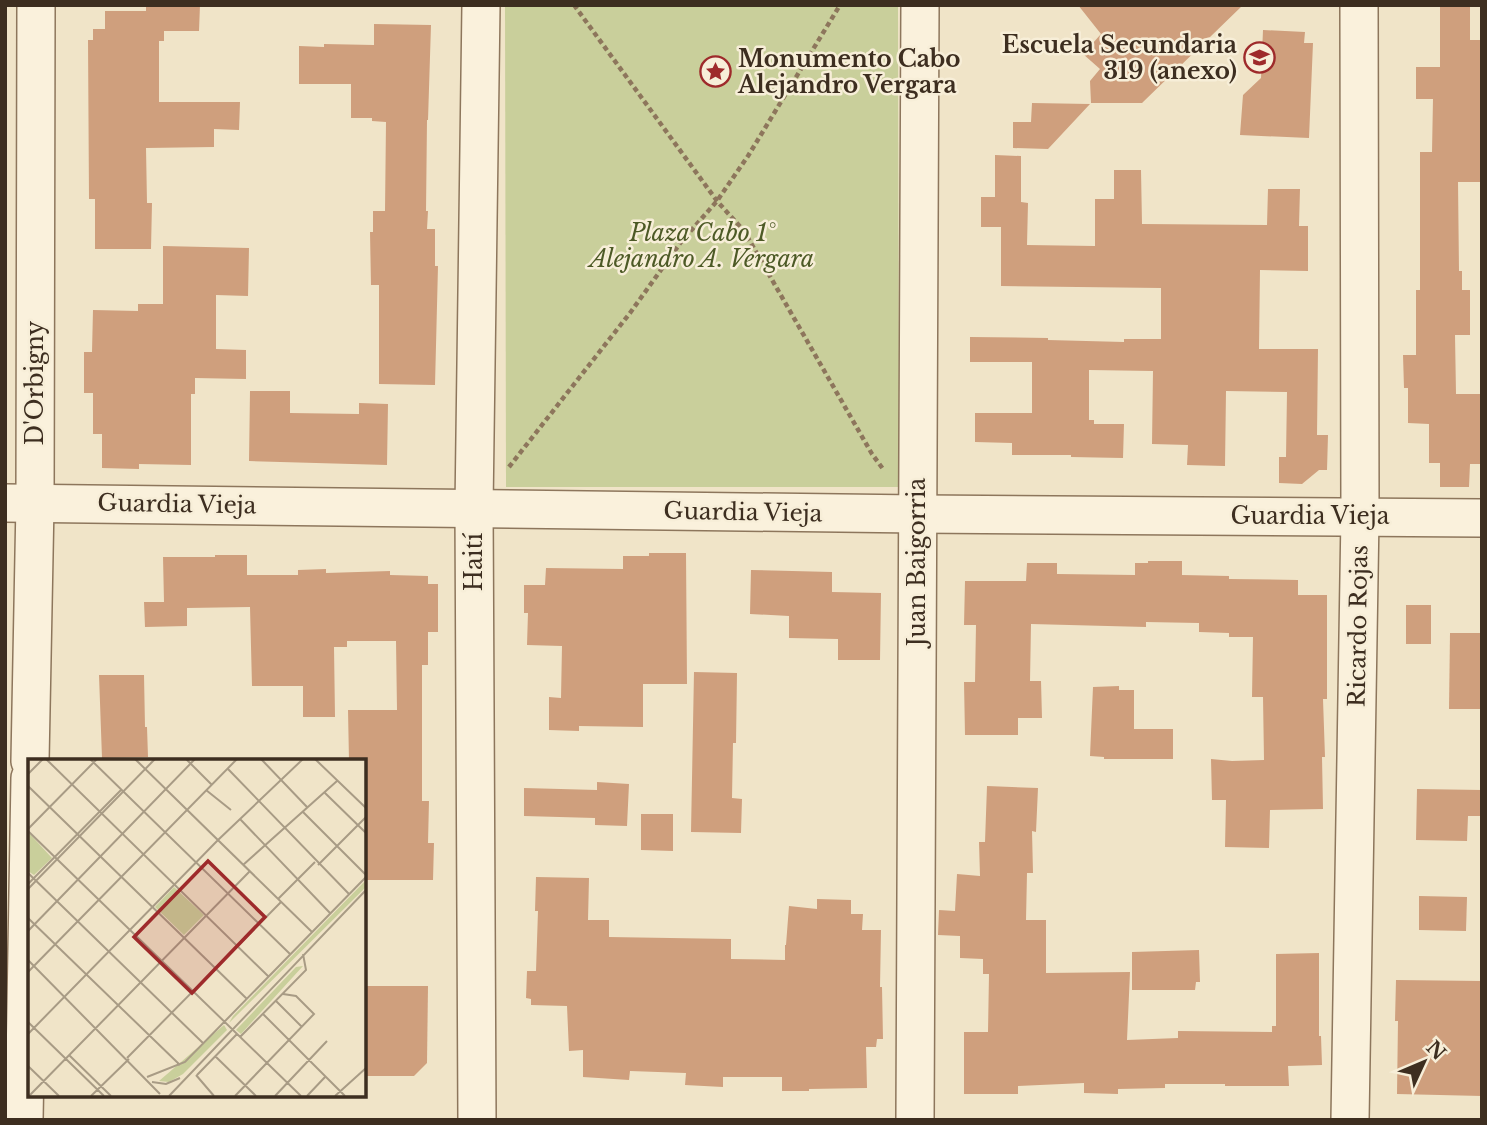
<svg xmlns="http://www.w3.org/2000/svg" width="1487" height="1125" font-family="'Libre Baskerville',serif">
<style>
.green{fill:#c9cf9b}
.building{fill:#cf9f7d}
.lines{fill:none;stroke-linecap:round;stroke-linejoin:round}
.street-casing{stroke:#8d765c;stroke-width:40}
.path{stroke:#8d765c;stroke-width:4.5;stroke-dasharray:5 3.5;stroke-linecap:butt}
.street{stroke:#faf1dc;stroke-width:37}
.labels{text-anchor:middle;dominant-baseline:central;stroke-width:5;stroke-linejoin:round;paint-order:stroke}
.poi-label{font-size:23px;font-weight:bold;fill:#3d2e20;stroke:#f7eed8;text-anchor:end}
.park-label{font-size:23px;font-style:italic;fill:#4d5a26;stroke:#f7eed8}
.street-label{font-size:23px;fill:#3d2e20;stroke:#f7eed8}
.inset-road{fill:none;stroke:#a89b85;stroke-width:2}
.view{fill:#9e2a2b;fill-opacity:0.15;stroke:#9e2a2b;stroke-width:3.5}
.inset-edge{fill:none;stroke:#3d2e20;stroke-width:3.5}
</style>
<rect width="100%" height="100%" fill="#f0e4c8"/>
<!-- green -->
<polygon class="green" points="505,5 898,5 899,487 506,487"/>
<!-- building -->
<g class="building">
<polygon points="146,5 200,5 199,31 164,31 164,41 159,41 159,102 240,102 239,130 214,129 214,147 146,148 147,203 152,203 151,249 95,249 95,199 89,199 88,40 93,40 93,29 105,29 105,11 146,11"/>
<polygon points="1078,5 1243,5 1142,103 1091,103 1090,81 1100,69 1083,54 1101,34"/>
<polygon points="1440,5 1470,5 1470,40 1482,40 1482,182 1458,182 1459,271 1462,271 1462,290 1470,290 1470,335 1455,335 1456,394 1482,394 1482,464 1470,464 1469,487 1440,487 1440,463 1429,463 1429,424 1408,423 1408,388 1404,388 1403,355 1416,355 1416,290 1420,290 1420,152 1432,152 1433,99 1416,99 1416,67 1440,67"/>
<polygon points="374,24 431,25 428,120 427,120 426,211 428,211 427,229 435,229 435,266 438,266 435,385 379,384 379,285 371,285 370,232 373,232 373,211 385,211 386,122 372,121 372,118 351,118 351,84 299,84 299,46 324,47 324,44 374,45"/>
<polygon points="1263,30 1305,32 1304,43 1313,43 1309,138 1240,135 1243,95 1261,78"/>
<polygon points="1032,103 1090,104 1048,149 1013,148 1013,122 1031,122"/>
<polygon points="995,155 1021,156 1021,202 1028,203 1027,245 1095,246 1095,199 1114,199 1114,170 1141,170 1142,224 1267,225 1268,189 1300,189 1299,226 1308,226 1308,271 1260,270 1259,349 1318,349 1317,435 1328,435 1327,470 1319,470 1302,484 1279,483 1279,457 1286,457 1287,392 1226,391 1225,466 1187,465 1188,445 1152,444 1153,371 1089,370 1089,420 1094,420 1094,424 1124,424 1123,458 1071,457 1071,455 1012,455 1012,443 975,442 975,413 1032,413 1032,362 970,362 970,337 1048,338 1048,340 1124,342 1124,339 1161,339 1161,288 1001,286 1001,227 981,227 981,197 995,197"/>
<polygon points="163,246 249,248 248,296 216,295 216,349 246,350 246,379 195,378 195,394 191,394 191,465 139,464 139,469 102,468 102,434 93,434 93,393 84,393 84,352 92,352 93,310 138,311 138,304 163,304"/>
<polygon points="250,391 290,391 290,413 359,414 359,403 388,404 387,465 249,461"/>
<polygon points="649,553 686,553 687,684 643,684 643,727 579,726 579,731 549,730 549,697 561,698 562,646 527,645 528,613 524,613 524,585 545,585 546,568 623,569 623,556 649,556"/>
<polygon points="215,555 247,555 247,575 298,575 298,570 326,569 326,573 390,571 390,575 428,576 428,584 438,584 438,632 428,632 428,665 422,665 422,801 429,801 428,843 434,843 433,880 364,880 364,761 349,761 348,710 397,710 396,641 347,641 347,647 334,647 335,717 303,717 303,686 252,686 250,607 187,608 187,626 145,627 144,602 164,602 163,557 215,557"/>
<polygon points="1148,561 1182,561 1182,575 1229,576 1229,579 1298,580 1298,595 1327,595 1327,699 1323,699 1325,757 1322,757 1323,809 1270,810 1269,848 1225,847 1226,800 1212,800 1211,759 1232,761 1264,760 1263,697 1252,697 1253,637 1229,637 1229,633 1199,632 1199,623 1146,622 1146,627 1031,624 1030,681 1041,681 1042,718 1018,718 1018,735 965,735 964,682 975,682 976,625 964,625 965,581 1026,581 1027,563 1057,563 1057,574 1135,575 1135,563 1148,563"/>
<polygon points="751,570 832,572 832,592 881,593 880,660 838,660 838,639 789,638 789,616 750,614"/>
<rect x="1406" y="605" width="25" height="39"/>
<polygon points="1450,633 1481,633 1480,709 1449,709"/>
<polygon points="694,672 737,673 736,743 733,743 732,798 742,799 741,833 691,832"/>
<polygon points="99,675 144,675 145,727 147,727 148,757 102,758"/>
<polygon points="1119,686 1119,690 1134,690 1134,729 1173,729 1173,759 1104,759 1104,757 1090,756 1093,687"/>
<polygon points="597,782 629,784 627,826 595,825 595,818 524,816 524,788 597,790"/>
<polygon points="987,786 1038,788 1036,832 1032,831 1033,873 1027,873 1026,920 1046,920 1046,973 1130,972 1127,1040 1178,1038 1178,1031 1272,1032 1272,1026 1276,1026 1276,954 1319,953 1319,1036 1321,1036 1322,1065 1288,1066 1289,1086 1225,1086 1225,1084 1165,1084 1165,1088 1118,1089 1118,1094 1084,1093 1084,1083 1018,1086 1018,1094 964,1094 964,1032 988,1032 989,974 983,974 983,959 960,958 960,936 938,935 939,910 955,911 957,874 980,876 979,842 985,842"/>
<polygon points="1417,789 1482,790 1482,816 1468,816 1467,841 1416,840"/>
<polygon points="641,814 673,814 673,851 641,850"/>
<polygon points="536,877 589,878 588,920 609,920 609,937 731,939 731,959 785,960 785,945 786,945 789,906 817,909 817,899 851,900 851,914 863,914 862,930 881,930 880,987 882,987 883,1039 877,1039 876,1047 866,1047 867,1088 809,1089 809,1091 782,1091 782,1077 723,1077 723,1087 685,1085 686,1073 630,1071 629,1080 583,1077 583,1050 569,1051 567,1006 531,1005 531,999 526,998 527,971 536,971 538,911 535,911"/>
<polygon points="1419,896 1467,897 1466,931 1419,930"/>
<polygon points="1199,950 1200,982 1196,982 1195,990 1132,990 1132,952"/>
<polygon points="1396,980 1482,981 1482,1096 1397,1094 1398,1021 1395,1021"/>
<polygon points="364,986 428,986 427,1063 414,1076 364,1076"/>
</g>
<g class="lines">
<defs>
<g id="street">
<polyline points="5,503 918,514 1482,518"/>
<polyline points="30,761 35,503 36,5"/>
<polyline points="24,1120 30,778"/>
<polyline points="477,1120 474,508 481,5"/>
<polyline points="915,1120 920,5"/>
<polyline points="1350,1120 1360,516 1359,5"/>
</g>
</defs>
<!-- street casing -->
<use href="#street" class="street-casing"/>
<!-- path -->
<g class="path">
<polyline points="574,5 717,201 744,231 872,454 883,469"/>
<polyline points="509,467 630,313 681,242 717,201 748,156 840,5"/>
</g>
<!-- street -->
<use href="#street" class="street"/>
</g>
<!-- icons -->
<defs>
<symbol id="school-ring" viewBox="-11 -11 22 22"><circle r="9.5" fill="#f7eed8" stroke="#9e2a2b" stroke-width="1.5"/><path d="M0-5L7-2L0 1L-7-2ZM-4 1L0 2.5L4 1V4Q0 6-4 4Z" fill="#9e2a2b"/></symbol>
<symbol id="sight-ring" viewBox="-11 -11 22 22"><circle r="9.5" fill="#f7eed8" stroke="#9e2a2b" stroke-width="1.5"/><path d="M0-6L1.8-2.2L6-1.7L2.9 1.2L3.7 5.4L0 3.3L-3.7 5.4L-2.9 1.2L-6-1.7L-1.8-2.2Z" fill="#9e2a2b"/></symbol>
</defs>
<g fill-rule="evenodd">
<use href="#school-ring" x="1242" y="40" width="35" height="35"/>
<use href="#sight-ring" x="698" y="54" width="35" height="35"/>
</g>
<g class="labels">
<!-- poi labels -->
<g class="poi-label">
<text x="1237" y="45">Escuela Secundaria<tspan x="1237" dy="26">319 (anexo)</tspan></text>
<text x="738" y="59" text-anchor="start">Monumento Cabo<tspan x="738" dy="26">Alejandro Vergara</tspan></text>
</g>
<!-- park labels -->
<g class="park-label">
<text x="702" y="233">Plaza Cabo 1°<tspan x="702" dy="26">Alejandro A. Vergara</tspan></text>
</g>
<!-- street labels -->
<g class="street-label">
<text transform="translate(35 383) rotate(-90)">D'Orbigny</text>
<text transform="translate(177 504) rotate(1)">Guardia Vieja</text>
<text transform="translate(743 512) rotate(1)">Guardia Vieja</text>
<text x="1310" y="516">Guardia Vieja</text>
<text transform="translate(474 562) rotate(-90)">Haití</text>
<text transform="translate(917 562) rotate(-90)">Juan Baigorria</text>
<text transform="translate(1358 626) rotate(-89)">Ricardo Rojas</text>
</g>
</g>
<!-- overview -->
<g transform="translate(28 759)">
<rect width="338" height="338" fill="#f0e4c8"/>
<path d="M 0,73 L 24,99 L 6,116 L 0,112 ZM 338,121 L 338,128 L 201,264 L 205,257 ZM 146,128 L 176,156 L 156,176 L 127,148 ZM 275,207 L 213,275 L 208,271 L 268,208 ZM 196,266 L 199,271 L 155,315 L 141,323 L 131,322 Z" fill="#c9cf9b"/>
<path class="inset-road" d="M 18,0 L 241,218M 62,0 L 262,195M 107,0 L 284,173M 158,0 L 184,26M 233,0 L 279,48M 287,0 L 338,49M 200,10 L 321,135M 0,15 L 15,0M 0,27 L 219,240M 178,31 L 203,51M 297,34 L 338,74M 275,53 L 338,116M 212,60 L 302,154M 0,70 L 69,0M 0,72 L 273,337M 215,106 L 309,22M 290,106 L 338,58M 0,114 L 176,285M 0,125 L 94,30M 0,130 L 127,0M 250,140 L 287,103M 0,159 L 152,306M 0,172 L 167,0M 0,201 L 132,335M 0,213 L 209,0M 248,242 L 274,268M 235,255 L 317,337M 0,263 L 76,337M 0,275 L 190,81 L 275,0M 212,278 L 278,211 L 275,195M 41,296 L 83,337M 187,297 L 228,337M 99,299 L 253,143M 0,307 L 31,337M 168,316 L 186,337M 169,316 L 209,275M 119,318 L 157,303 L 338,118M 124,323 L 138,325 L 152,319M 1,337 L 222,112M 63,337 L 101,300M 141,337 L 338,131M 207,337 L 286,255 L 268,237 L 255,235M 247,337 L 299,282M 279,337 L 298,317M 307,337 L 338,309"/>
<path class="view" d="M 180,102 L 237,158 L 164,234 L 106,178 Z"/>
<rect width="338" height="338" class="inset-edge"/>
</g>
<!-- border -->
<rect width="1487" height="1125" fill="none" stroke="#3d2e20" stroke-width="14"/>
<!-- north arrow -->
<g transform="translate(1424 1062) rotate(46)" stroke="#f7eed8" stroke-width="5" paint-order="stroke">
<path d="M0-5L12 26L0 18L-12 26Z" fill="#3d2e20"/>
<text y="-10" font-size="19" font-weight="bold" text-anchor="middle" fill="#3d2e20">N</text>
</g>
</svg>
